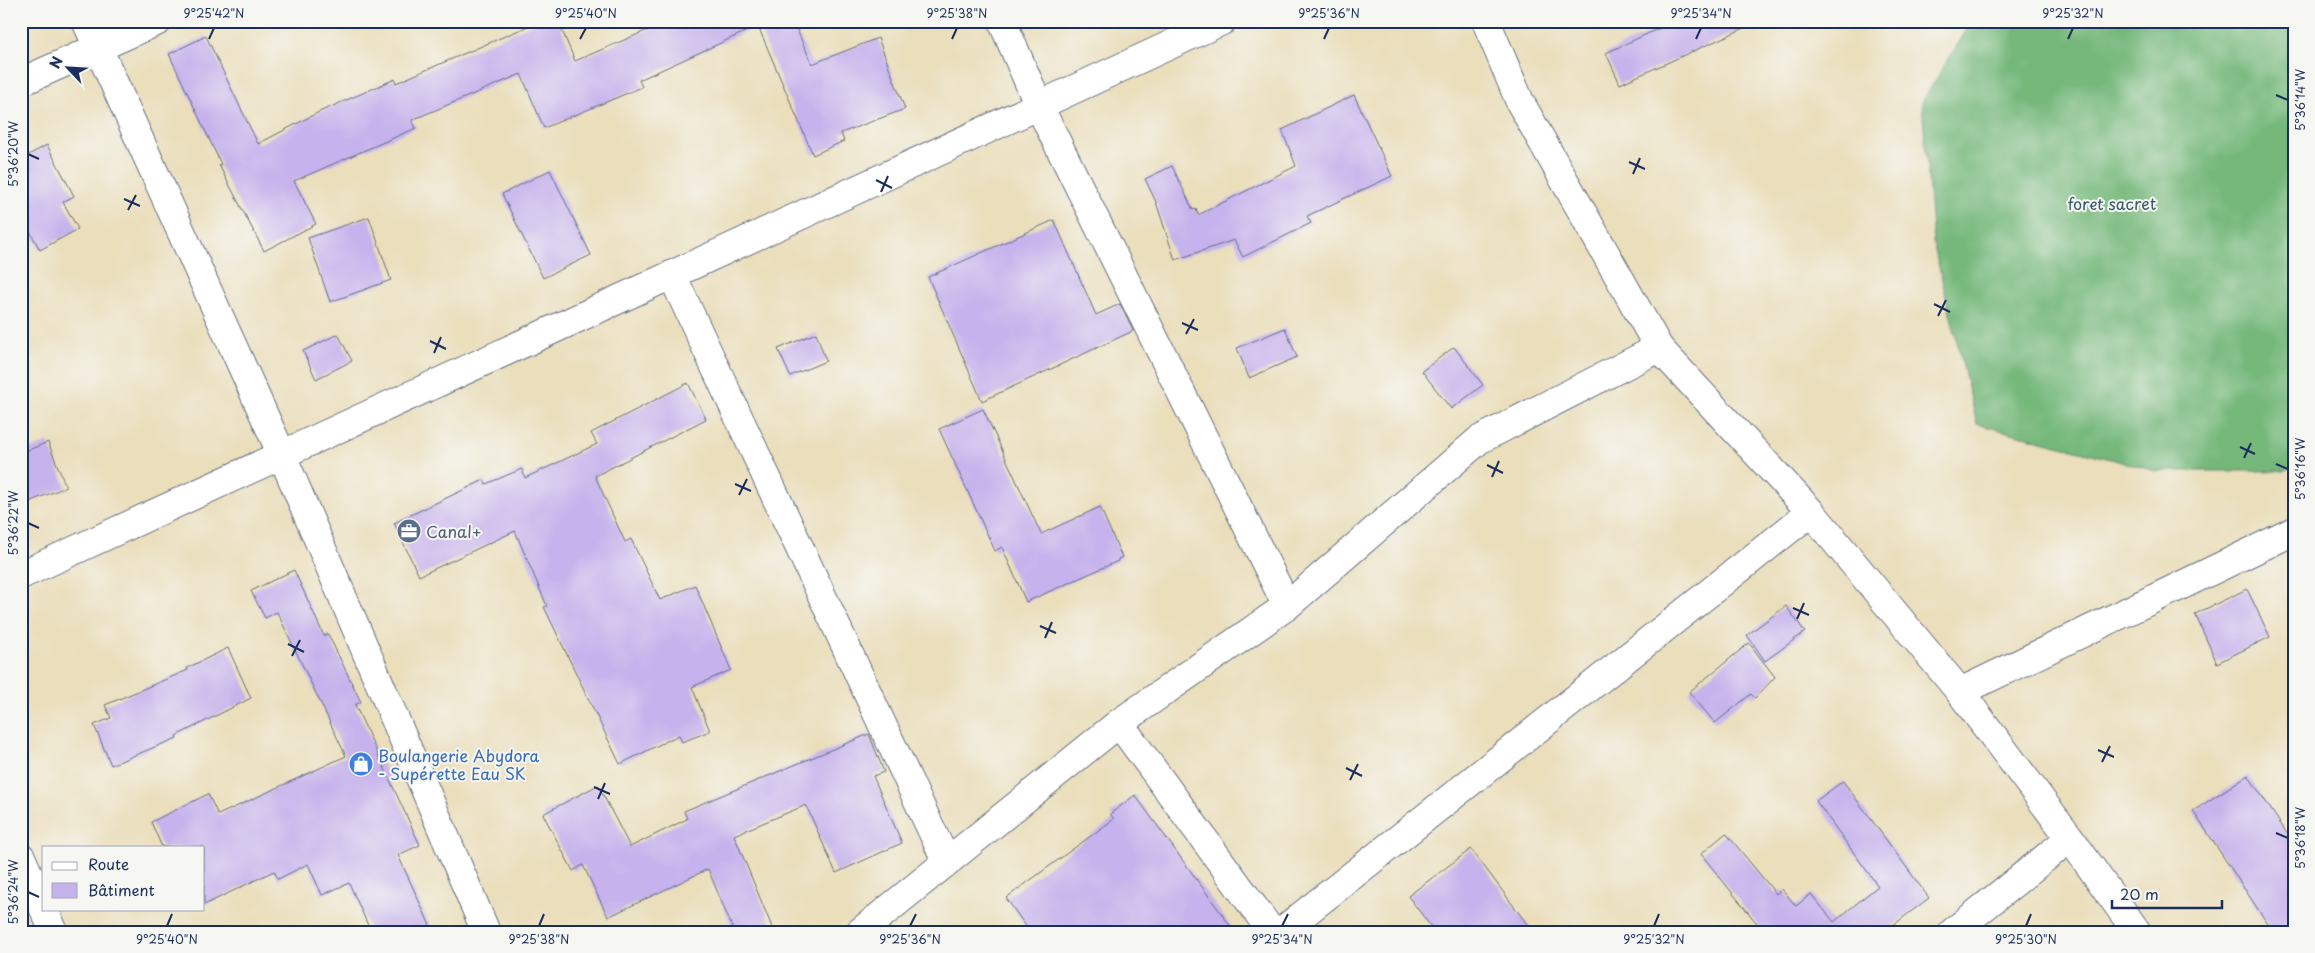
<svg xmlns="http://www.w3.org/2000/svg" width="2315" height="953" font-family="'Playpen Sans',sans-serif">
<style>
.forest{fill:#74b87a;stroke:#48746c}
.building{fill:#c6b2ec}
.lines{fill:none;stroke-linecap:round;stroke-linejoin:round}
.minor-casing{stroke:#636c7f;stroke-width:30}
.minor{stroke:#fff;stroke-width:28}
.ticks{fill:none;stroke:#1b2f5e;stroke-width:2}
.labels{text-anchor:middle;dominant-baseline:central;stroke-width:4;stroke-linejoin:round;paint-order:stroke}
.park-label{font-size:16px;fill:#38596a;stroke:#f6f6f2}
.service-label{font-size:16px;fill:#4e5e75;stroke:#f6f6f2;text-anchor:start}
.shop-label{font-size:16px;fill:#366cbe;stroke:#f6f6f2;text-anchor:start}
.neatline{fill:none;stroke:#1b2f5e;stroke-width:2}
.ticks-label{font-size:12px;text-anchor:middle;fill:#1b2f5e}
</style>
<rect width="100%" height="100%" fill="#f6f6f2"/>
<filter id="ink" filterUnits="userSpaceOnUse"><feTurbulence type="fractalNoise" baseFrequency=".02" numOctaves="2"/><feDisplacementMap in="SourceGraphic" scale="10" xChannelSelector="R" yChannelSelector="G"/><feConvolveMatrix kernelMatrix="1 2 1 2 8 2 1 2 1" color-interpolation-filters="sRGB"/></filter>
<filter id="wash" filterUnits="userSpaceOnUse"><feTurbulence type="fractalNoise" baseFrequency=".0096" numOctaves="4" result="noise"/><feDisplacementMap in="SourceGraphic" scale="20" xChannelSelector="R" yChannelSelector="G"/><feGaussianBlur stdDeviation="1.12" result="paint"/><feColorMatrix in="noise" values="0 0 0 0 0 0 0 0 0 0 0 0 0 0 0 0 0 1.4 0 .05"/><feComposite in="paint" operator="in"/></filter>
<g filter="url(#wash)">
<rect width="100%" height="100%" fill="#eadebb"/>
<!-- forest -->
<polygon class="forest" points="1972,21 2294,21 2294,466 2284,471 2156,471 1977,424 1933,243 1922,102"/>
<g id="blocks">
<!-- building -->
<g class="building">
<polygon points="540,21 558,21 575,61 669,21 793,21 812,64 878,38 905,109 841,133 844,141 813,155 758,26 639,80 642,87 544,128 521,74 412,120 416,128 294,181 316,224 264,251 219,165 221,164 169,54 206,36 258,144 319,112 395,79 396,83"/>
<polygon points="1675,21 1760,21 1620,84 1606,53"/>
<polygon points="1354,95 1392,176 1307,216 1311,223 1243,257 1234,240 1175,260 1156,202 1145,179 1172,166 1193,210 1196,209 1198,215 1296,166 1282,130"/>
<polygon points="47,145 74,196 63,202 78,229 40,250 21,215 21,159"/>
<polygon points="550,170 591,255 543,278 502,194"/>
<polygon points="369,217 391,280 330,302 308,238"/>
<polygon points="1054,220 1096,315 1120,304 1133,331 982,401 928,277"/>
<polygon points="1285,328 1297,357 1249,378 1237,348"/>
<polygon points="816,333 826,361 790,376 778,349"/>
<polygon points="338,334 352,361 316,379 303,351"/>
<polygon points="1454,347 1483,385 1451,409 1422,371"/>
<polygon points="688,383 706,419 595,476 625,542 631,539 660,600 695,585 731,670 692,687 710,731 682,742 679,735 620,764 544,607 547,606 515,531 419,576 394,523 484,480 486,484 522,469 525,478 597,444 591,433"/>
<polygon points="983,409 1041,534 1100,507 1122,557 1118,559 1118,561 1026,602 1002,547 995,551 939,429"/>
<polygon points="48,442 66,487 21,505 21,453"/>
<polygon points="294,570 324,636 328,634 361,702 355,705 420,845 398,855 433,932 371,932 349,883 322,895 308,864 278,879 274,871 204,905 204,847 162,847 151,822 208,794 218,815 346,756 277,612 265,618 251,591"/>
<polygon points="2247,589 2270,637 2217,663 2195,614"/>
<polygon points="1786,606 1805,632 1765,661 1747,635"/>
<polygon points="1749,643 1775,677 1755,698 1751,694 1715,723 1689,692"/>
<polygon points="228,648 251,698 176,736 177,738 111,765 94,725 111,718 105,705 188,670 187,668"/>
<polygon points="869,734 884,772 873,776 902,843 836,873 806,805 734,835 774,932 734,932 708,869 608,917 583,865 573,871 543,814 598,785 630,847 687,819 684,811"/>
<polygon points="2248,775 2294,844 2294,932 2273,932 2193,811"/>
<polygon points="1843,781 1929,898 1884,932 1764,932 1701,854 1726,833 1776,894 1782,889 1796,906 1811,894 1834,922 1878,886 1816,801"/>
<polygon points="1135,795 1235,932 1030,932 1006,898 1114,819 1110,814"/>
<polygon points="1471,849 1489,873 1533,932 1435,932 1408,896"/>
</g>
</g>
</g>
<g filter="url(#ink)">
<use href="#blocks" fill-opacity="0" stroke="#636c7f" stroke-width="1"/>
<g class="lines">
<defs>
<g id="minor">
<polyline points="86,21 282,455 486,932"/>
<polyline points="1002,21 1039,106 1287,606"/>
<polyline points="1486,21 1520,102 1659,348 1811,512 1960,692 2070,838 2137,932"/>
<polyline points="21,82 158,21"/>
<polyline points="672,275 947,863"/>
<polyline points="21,575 1222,21"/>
<polyline points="1960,692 2294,531"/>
<polyline points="1119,723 1272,932"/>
<polyline points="21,857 44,909"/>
<polyline points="44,909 54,932"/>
<polyline points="860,932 1119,723 1287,606 1479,440 1659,348"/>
<polyline points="1281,932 1811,512"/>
<polyline points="1953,932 2070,838"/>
</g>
</defs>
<!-- minor casing -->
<use href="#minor" class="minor-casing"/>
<!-- minor -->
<use href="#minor" class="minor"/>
</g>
</g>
<!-- ticks -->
<path class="ticks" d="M 209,39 L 214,28M 580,39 L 586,28M 952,39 L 957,28M 1324,39 L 1329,28M 1696,39 L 1701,28M 2068,39 L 2073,28M 2276,95 L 2288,100M 28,154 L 39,159M 1629,162 L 1645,169M 1633,174 L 1640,158M 876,180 L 892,188M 881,192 L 888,176M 124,199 L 140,206M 128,210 L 136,195M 1934,304 L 1950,312M 1938,316 L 1946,300M 1182,323 L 1198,330M 1186,334 L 1194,319M 430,341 L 446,349M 434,353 L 441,337M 2240,447 L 2255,454M 2244,458 L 2251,443M 2276,464 L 2288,469M 1487,465 L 1503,473M 1492,477 L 1499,461M 735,484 L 751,491M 739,495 L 747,479M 28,523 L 39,528M 1793,608 L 1809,615M 1797,619 L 1804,603M 1040,626 L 1056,633M 1045,638 L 1052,622M 288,644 L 304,652M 292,656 L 300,640M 2098,750 L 2114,757M 2102,762 L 2110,746M 1346,768 L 1362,776M 1350,780 L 1358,764M 594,787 L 610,794M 598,799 L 605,783M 2276,833 L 2288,838M 28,892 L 39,897M 167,926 L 172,914M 539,926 L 544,914M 910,926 L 916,914M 1282,926 L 1288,914M 1654,926 L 1659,914M 2026,926 L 2031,914"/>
<!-- icons -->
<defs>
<symbol id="office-disc" viewBox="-11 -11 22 22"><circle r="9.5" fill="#5c6f8a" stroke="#f6f6f2"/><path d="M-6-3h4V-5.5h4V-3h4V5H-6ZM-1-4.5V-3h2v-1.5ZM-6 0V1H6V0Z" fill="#fff"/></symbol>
<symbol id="shop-disc" viewBox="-11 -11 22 22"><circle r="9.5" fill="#3f7fe0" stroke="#f6f6f2"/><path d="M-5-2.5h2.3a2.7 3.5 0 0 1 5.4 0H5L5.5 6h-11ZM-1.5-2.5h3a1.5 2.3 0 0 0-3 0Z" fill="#fff"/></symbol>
</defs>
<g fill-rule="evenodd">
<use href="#office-disc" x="395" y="517" width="28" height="28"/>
<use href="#shop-disc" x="347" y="750" width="28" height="28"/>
</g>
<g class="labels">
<!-- park labels -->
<g class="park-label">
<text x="2112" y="203">foret sacret</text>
</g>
<!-- service labels -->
<g class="service-label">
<text x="426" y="531">Canal+</text>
</g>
<!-- shop labels -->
<g class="shop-label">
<text x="378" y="755">Boulangerie Abydora<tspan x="378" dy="18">- Supérette Eau SK</tspan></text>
</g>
</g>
<!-- margin -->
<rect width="2315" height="953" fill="none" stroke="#f6f6f2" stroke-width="55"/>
<!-- legend -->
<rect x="42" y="846" width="162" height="65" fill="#f6f6f2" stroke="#9ea6b7"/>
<rect x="52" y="862" width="25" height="8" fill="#ffffff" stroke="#9ea6b7"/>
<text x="88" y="870" font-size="15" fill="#1b2f5e">Route</text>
<rect x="52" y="883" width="25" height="15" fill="#c6b2ec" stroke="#9ea6b7"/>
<text x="88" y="896" font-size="15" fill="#1b2f5e">Bâtiment</text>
<!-- north arrow -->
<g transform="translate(68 68) rotate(295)" stroke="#f6f6f2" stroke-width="4" paint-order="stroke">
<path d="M0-4L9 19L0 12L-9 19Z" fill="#1b2f5e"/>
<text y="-8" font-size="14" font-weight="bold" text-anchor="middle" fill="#1b2f5e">N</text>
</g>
<!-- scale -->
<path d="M2112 900v8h110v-8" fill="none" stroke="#1b2f5e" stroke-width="2.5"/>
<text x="2120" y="900" font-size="15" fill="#1b2f5e" stroke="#f6f6f2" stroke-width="4" paint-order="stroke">20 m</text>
<rect x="28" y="28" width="2260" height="898" class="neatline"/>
<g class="ticks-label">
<text x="214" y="18">9°25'42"N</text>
<text x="586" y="18">9°25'40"N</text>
<text x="957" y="18">9°25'38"N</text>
<text x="1329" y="18">9°25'36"N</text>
<text x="1701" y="18">9°25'34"N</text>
<text x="2073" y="18">9°25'32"N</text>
<text transform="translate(2301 100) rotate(-90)" y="4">5°36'14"W</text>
<text transform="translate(14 154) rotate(-90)" y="4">5°36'20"W</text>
<text transform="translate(2301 469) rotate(-90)" y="4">5°36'16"W</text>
<text transform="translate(14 523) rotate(-90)" y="4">5°36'22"W</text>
<text transform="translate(2301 838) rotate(-90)" y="4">5°36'18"W</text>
<text transform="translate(14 892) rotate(-90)" y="4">5°36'24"W</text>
<text x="167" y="944">9°25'40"N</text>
<text x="539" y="944">9°25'38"N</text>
<text x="910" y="944">9°25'36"N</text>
<text x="1282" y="944">9°25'34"N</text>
<text x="1654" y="944">9°25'32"N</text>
<text x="2026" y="944">9°25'30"N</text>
</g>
</svg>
